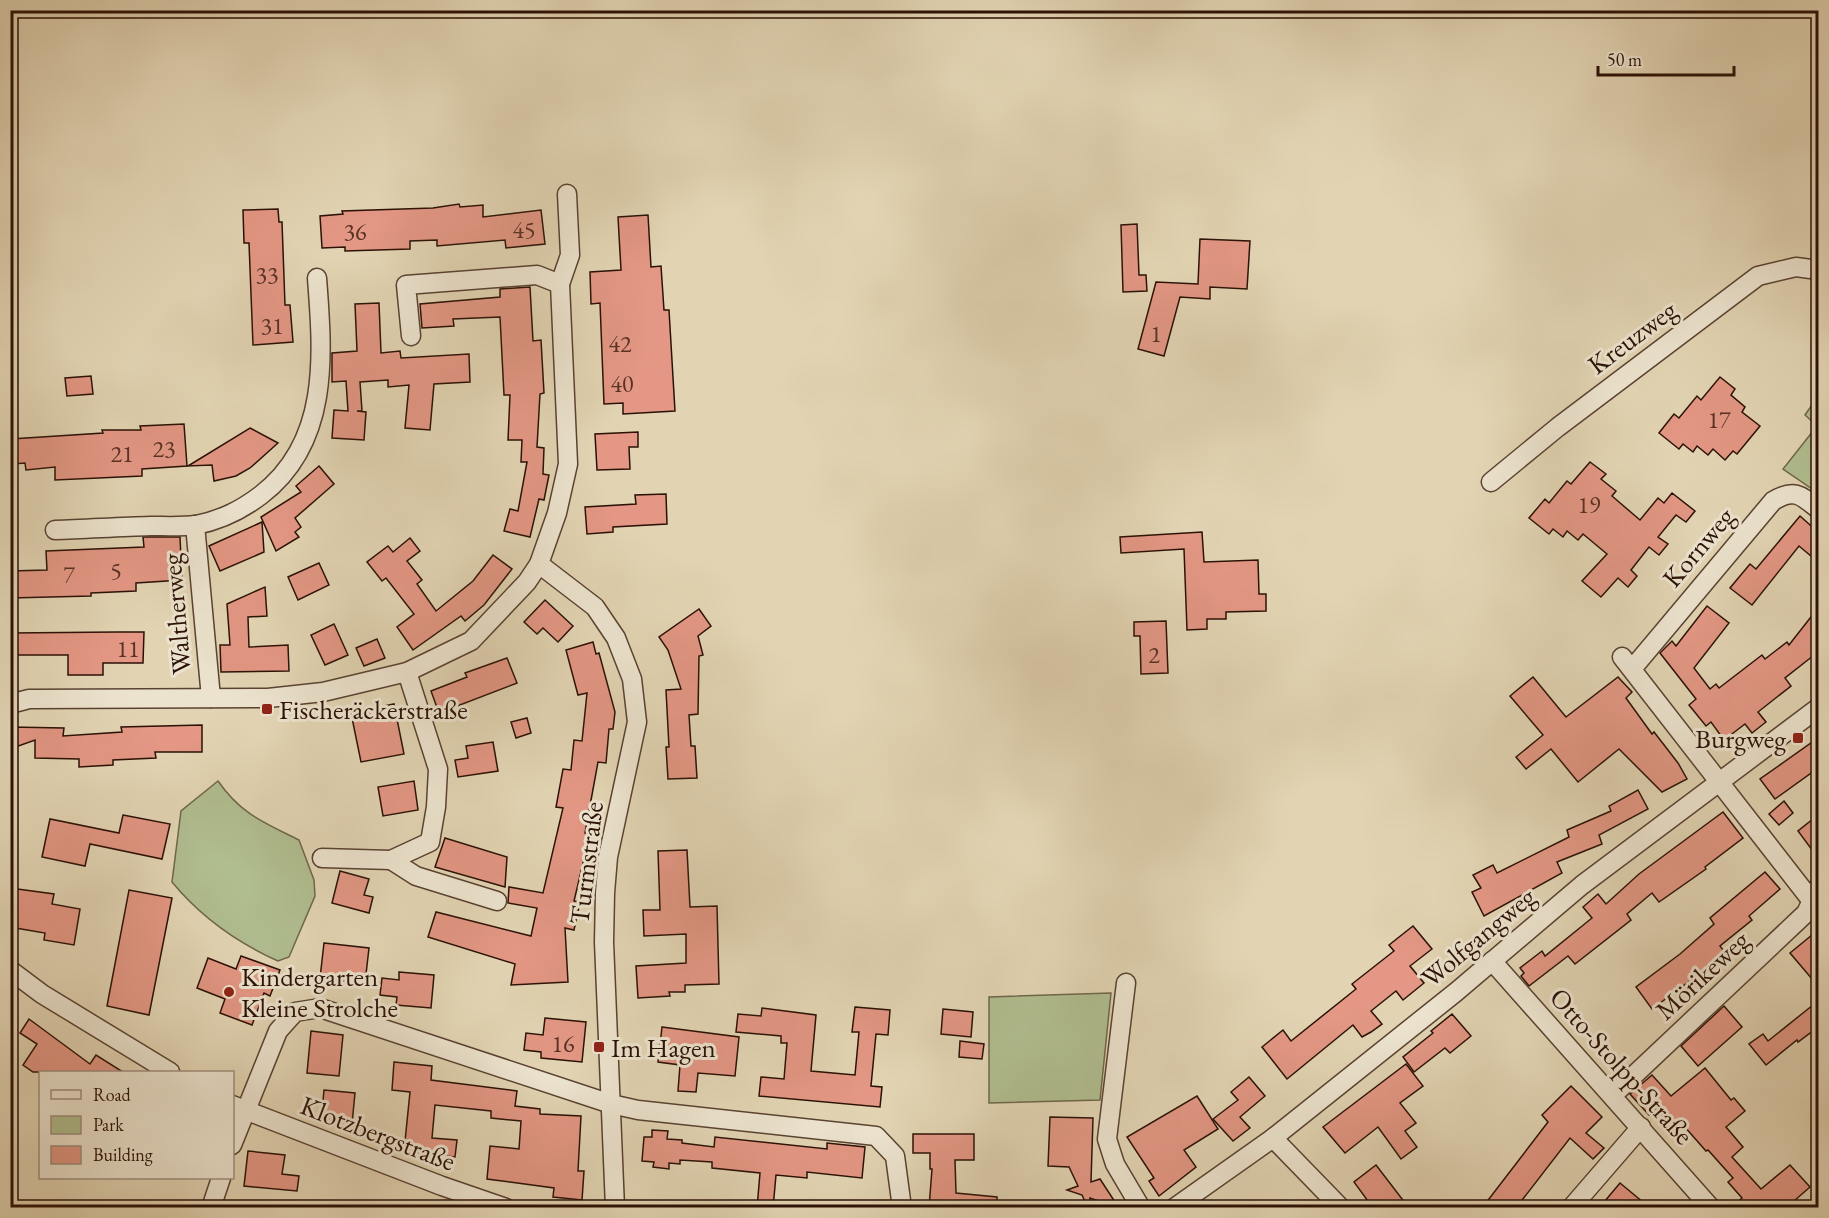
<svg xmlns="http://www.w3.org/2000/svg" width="1829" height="1218" font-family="'EB Garamond',serif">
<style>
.green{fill:#b0bd8f;stroke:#6e674a;stroke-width:1.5}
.building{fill:#e39784;stroke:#2b1106;stroke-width:1.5}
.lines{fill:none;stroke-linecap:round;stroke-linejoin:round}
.street-casing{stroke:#594231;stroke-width:21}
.street{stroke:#ece3ce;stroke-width:18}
.poi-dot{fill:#8f2418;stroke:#ece3ce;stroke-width:2}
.labels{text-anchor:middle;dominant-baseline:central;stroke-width:6;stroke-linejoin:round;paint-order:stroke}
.number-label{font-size:24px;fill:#593226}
.street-label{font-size:27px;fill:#2b1106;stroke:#ece3ce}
.poi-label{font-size:27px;fill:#2b1106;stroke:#ece3ce;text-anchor:start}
</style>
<rect width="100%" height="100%" fill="#e2d4b3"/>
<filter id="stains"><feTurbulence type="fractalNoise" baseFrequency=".00333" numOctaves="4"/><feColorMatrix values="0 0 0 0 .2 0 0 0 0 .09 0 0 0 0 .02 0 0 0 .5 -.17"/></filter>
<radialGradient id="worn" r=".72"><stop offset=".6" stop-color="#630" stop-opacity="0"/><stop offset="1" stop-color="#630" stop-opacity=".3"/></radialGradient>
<!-- green -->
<g class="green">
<polygon points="1814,402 1818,407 1818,493 1783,469 1817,426 1805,415"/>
<path d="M 218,781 C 241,814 263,822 299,840 L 314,880 L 315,896 L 289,957 L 278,961 C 238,943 200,916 172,882 L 181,811 Z"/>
<polygon points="1111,993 1100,1100 989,1103 989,997"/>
</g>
<!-- building -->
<g class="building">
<polygon points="459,204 460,207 483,205 483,217 541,210 545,244 506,248 505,240 437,246 437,240 410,241 410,249 345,251 345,247 322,248 320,216 343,214 342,211 433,208"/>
<polygon points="278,209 279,222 282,222 285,305 290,305 293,342 253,345 249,243 244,243 243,210"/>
<polygon points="648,215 651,267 661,266 664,310 669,310 675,411 623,414 623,403 604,404 600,303 591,304 590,272 621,270 618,217"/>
<polygon points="1137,224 1139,275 1146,275 1147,291 1123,292 1121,225"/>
<polygon points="1200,239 1250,241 1247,289 1210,287 1210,299 1180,297 1164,356 1138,349 1156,282 1198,284"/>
<polygon points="530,287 533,341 541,340 544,393 540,394 537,447 544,448 543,474 549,475 544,500 539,499 530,537 504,531 510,509 518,511 527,462 521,462 522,440 508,440 510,395 504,395 500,317 453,319 454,326 422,328 420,304 500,297 500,289"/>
<polygon points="379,303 381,353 400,351 401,358 469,354 470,382 434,384 430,430 405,428 409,385 388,387 388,380 360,382 362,411 357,411 366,412 364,440 332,438 334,410 348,411 346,381 332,382 332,353 357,351 355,304"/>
<polygon points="91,376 93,394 67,396 65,378"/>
<polygon points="1720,377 1735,389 1731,395 1745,407 1742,412 1760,426 1737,454 1733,451 1725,460 1713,449 1708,455 1697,446 1693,452 1683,444 1679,449 1659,433 1674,414 1679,418 1697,396 1701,400"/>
<polygon points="184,424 187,466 142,469 142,476 55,480 55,467 26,470 25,463 13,464 11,439 103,433 102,430 141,430 140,426"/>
<polygon points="250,428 278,443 250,468 236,476 214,481 212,465 188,466"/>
<polygon points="638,432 638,447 629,447 630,469 597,470 595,434"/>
<polygon points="1590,462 1606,474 1601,479 1616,491 1612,496 1640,520 1658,498 1664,503 1672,493 1695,511 1686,522 1676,515 1658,537 1668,544 1659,555 1649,547 1631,570 1637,576 1628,587 1618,578 1601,597 1582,581 1607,554 1583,534 1578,540 1567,531 1563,537 1553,529 1549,534 1529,518 1545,499 1549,503 1567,481 1571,484"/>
<polygon points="319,466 334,484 295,518 301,527 295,532 299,537 276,551 261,517 301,492 296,486"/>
<polygon points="666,494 667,524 613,527 613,532 587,534 585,507 636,504 635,495"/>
<polygon points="1800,516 1818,532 1818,562 1799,546 1752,605 1730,588 1750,564 1756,569"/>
<polygon points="262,522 264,552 220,571 209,546"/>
<polygon points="1202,532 1204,562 1258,560 1259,594 1266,594 1266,611 1226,612 1226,619 1207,619 1207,629 1187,630 1184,549 1121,553 1120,537"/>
<polygon points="143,537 180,537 182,580 136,583 136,591 91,593 91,596 10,598 10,571 47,570 46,551 144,547"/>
<polygon points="410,538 420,551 407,561 422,580 417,584 436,611 473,581 493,555 512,569 484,605 465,621 461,616 413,650 397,627 414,614 386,578 382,581 367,562 388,546 393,552"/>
<polygon points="319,563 329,585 298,600 288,577"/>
<polygon points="265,587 267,616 248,617 249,647 288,645 289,671 221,672 220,645 230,645 227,604"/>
<polygon points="545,600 573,626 558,642 543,628 537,634 524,622"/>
<polygon points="1707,606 1729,623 1694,668 1710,689 1716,684 1719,688 1762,655 1765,659 1787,642 1789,645 1818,608 1818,652 1785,678 1791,686 1758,712 1766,722 1752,733 1745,724 1724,740 1711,722 1706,726 1689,705 1696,699 1660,653 1672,641 1676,646"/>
<polygon points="699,609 711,626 698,636 703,655 699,656 698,714 689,715 691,746 695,746 697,778 668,779 666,747 669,747 666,690 681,689 668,650 659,637"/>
<polygon points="1166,621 1168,673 1141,674 1140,636 1134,636 1134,622"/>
<polygon points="334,624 348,655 325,665 311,635"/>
<polygon points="117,632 144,632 143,663 103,663 103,675 68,675 68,655 10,655 10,633"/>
<polygon points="377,639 385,658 364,666 356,648"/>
<polygon points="593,642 596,654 599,653 615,712 613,729 609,729 606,763 598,762 585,833 590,834 574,901 580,902 574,930 565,928 568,982 511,985 515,964 428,937 436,912 531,936 537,908 508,903 509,887 543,893 563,808 556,807 563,769 571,770 574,740 582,741 587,693 578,695 566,650"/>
<polygon points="507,658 517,683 439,713 431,691 467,677 465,673"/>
<polygon points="1533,677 1566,717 1618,677 1632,692 1626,698 1652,734 1654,732 1678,763 1687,779 1662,792 1619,749 1578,782 1551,749 1526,769 1516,757 1543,735 1510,696"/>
<polygon points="394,704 404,754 361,762 351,713"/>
<polygon points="527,718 531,733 516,738 511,722"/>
<polygon points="202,725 202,752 155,752 156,758 113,760 113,765 79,767 79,759 35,758 35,740 10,749 10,727 64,728 63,736 122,732 121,727"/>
<polygon points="1818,738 1818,768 1775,799 1760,779"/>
<polygon points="493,742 498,771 458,777 455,760 468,758 466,746"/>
<polygon points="414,781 418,810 383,816 378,787"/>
<polygon points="1638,790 1648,809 1599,835 1602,844 1557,862 1562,873 1484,916 1472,892 1481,888 1473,875 1493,865 1497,873 1569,837 1567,830 1611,811 1609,806"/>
<polygon points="1784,801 1793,813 1779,825 1769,814"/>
<polygon points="1723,812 1743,838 1705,867 1706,869 1659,902 1652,893 1627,914 1631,920 1575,964 1568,956 1529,986 1521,976 1524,973 1520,968 1542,951 1545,956 1592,918 1583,907 1598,894 1606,904 1639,874"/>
<polygon points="123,815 170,824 162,859 90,844 85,866 42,857 50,819 119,833"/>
<polygon points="1818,815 1818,858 1798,831"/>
<polygon points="445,838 507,857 505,887 435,867"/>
<polygon points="687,850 690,907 717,906 719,984 685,985 685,992 669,992 670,996 638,998 636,966 686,963 686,934 644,936 643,910 660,910 658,851"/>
<polygon points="340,871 369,879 364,895 373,897 369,913 332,903"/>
<polygon points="1765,872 1780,889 1749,916 1752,920 1720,946 1726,954 1652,1009 1636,987 1680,954 1714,924 1710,918"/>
<polygon points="10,888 54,894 52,904 80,909 74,945 44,940 45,933 10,927"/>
<polygon points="129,890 172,898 149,1015 107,1006"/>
<polygon points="1413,926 1432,949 1410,966 1424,983 1403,1000 1396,991 1371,1011 1382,1024 1371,1032 1362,1037 1353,1025 1287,1079 1262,1047 1283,1030 1291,1041 1356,989 1352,984 1394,951 1389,945"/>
<polygon points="1818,930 1818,986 1790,953"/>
<polygon points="324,943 369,948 365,983 320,978"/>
<polygon points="241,956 280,970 270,996 264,993 252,1025 220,1013 225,999 197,988 208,958 236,969"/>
<polygon points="399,972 434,975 431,1008 396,1005 397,997 380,995 382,978 399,980"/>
<polygon points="1818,1001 1818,1027 1798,1042 1797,1040 1766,1065 1749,1044 1763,1034 1768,1041"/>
<polygon points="1724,1006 1742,1027 1698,1066 1681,1046"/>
<polygon points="855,1007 890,1010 888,1035 876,1034 871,1086 882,1087 880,1107 759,1096 761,1077 784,1079 787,1043 781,1043 781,1036 736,1032 738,1014 761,1016 762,1008 816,1015 811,1071 855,1075 859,1032 852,1032"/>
<polygon points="943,1009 973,1012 971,1037 941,1034"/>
<polygon points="1452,1014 1471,1036 1450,1053 1445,1048 1414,1072 1403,1057 1433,1033 1431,1031"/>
<polygon points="545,1018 586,1022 582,1062 541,1058 541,1052 524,1050 526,1033 543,1035"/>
<polygon points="29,1019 90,1064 96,1055 123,1072 33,1072 23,1065 37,1044 20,1033"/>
<polygon points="662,1027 739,1037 735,1076 698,1073 696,1092 678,1091 680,1065 658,1062"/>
<polygon points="311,1031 343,1035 339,1076 307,1073"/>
<polygon points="960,1041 984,1044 982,1059 959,1057"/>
<polygon points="394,1062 432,1066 431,1080 517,1091 515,1106 540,1109 540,1114 581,1116 578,1171 584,1171 582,1200 553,1197 554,1188 487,1179 490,1146 519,1149 521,1121 491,1118 491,1111 435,1105 432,1138 457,1140 455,1157 404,1151 410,1092 392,1090"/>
<polygon points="1406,1064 1423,1086 1400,1103 1416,1123 1405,1131 1417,1147 1401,1159 1378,1127 1345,1153 1323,1127"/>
<polygon points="1705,1068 1731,1100 1734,1098 1745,1111 1726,1127 1743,1147 1732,1157 1761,1189 1790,1165 1810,1187 1786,1208 1731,1208 1742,1198 1728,1182 1733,1178 1708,1150 1706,1151 1684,1126 1676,1133 1656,1108 1649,1115 1630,1094 1652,1075 1671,1096"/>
<polygon points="1249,1077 1265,1096 1240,1117 1250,1128 1233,1141 1213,1119 1238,1100 1231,1092"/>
<polygon points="1571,1086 1602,1117 1586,1133 1604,1148 1593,1159 1570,1138 1516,1208 1482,1208 1548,1122 1542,1115"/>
<polygon points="324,1090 355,1093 352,1124 321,1121"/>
<polygon points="1197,1096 1218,1129 1184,1150 1196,1167 1159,1196 1149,1181 1154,1178 1127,1137"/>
<polygon points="1050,1117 1093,1118 1091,1182 1100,1179 1119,1208 1090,1198 1090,1208 1088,1208 1082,1195 1067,1190 1078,1186 1069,1167 1048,1166"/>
<polygon points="652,1130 668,1131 667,1139 682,1140 682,1143 714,1147 715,1137 827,1149 827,1143 865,1147 862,1178 807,1172 807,1178 776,1175 773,1208 757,1208 760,1173 712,1168 712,1162 680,1160 680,1164 669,1163 669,1169 653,1167 654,1162 642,1161 644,1137 652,1137"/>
<polygon points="913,1134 974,1134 974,1160 955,1160 956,1193 997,1197 997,1208 929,1208 932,1169 930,1169 930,1153 913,1153"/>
<polygon points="248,1151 285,1155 282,1174 299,1176 297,1191 244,1186"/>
<polygon points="1376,1165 1409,1208 1373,1208 1354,1182"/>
<polygon points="1620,1183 1650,1208 1599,1208"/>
</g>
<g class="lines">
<defs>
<g id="street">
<polyline points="411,336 406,285 537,275 560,284"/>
<polyline points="1491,482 1558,427 1758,276 1796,267 1818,270"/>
<polyline points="195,525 211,698"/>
<path d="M 55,530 C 86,529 118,527 150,526 C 165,526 181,527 196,525 C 221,520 240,511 261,495 C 330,442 323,356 317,278"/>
<polyline points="539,564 595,607 616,638 632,679 637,722 608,857 605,893 604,942 615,1208"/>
<polyline points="1622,657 1818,909"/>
<path d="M 1632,669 L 1773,501 C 1794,488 1801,495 1818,509"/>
<polyline points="10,704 29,699 268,698 323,692 407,672 471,641 527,582 539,564 557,513 568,464 560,284 570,255 567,194"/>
<polyline points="322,858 391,860 430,842 436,807 438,769 407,672"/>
<polyline points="391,860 416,876 497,901"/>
<polyline points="1492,961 1711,1208"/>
<polyline points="10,970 42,994 170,1072"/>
<polyline points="1126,983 1107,1139 1115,1164 1141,1208"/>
<polyline points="1613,1095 1806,913 1818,888"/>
<polyline points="232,1105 442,1186 506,1208"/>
<polyline points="1273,1138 1341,1208"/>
<polyline points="232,1145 278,1031 295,1012 320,1008 611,1104 638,1110 876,1136 895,1156 902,1208"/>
<polyline points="211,1208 221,1178"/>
<polyline points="1174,1208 1273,1138 1456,992 1582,885 1818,708"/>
<polyline points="1571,1208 1641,1127"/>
</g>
</defs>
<!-- street casing -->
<use href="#street" class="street-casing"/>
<!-- street -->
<use href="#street" class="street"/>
</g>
<!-- markers -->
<g class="poi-dot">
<rect x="261" y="703" width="12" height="12" rx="3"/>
<rect x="1792" y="732" width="12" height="12" rx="3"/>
<circle cx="229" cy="992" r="6"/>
<rect x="593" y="1041" width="12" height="12" rx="3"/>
</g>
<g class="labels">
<!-- number labels -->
<g class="number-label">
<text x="524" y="229">45</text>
<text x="355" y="231">36</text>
<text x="267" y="274">33</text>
<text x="272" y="325">31</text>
<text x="1156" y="333">1</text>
<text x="620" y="343">42</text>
<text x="622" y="383">40</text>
<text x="1719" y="419">17</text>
<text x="164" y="448">23</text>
<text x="122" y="453">21</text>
<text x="1589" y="504">19</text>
<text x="116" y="570">5</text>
<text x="69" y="574">7</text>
<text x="128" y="648">11</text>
<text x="1154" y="654">2</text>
<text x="563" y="1043">16</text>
</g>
<!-- street labels -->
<g class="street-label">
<text transform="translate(1632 337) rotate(-37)">Kreuzweg</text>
<text transform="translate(1698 547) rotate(-50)">Kornweg</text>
<text transform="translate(176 614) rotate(-95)">Waltherweg</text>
<text transform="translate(586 863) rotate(-83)">Turmstraße</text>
<text transform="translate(1478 937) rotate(-40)">Wolfgangweg</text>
<text transform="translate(1702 975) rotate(-43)">Mörikeweg</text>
<text transform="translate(1622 1066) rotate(48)">Otto-Stolpp-Straße</text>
<text transform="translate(378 1133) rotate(21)">Klotzbergstraße</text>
</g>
<!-- poi labels -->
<g class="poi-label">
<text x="279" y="709">Fischeräckerstraße</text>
<text x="1786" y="738" text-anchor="end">Burgweg</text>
<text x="241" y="976">Kindergarten<tspan x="241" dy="31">Kleine Strolche</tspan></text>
<text x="611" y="1047">Im Hagen</text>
</g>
</g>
<!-- margin -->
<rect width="1829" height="1218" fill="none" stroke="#e2d4b3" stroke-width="36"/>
<rect x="12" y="12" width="1805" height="1194" fill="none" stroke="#2b1106" stroke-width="3"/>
<rect x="18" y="18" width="1793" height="1182" fill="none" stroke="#2b1106" stroke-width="1.5"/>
<!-- legend -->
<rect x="39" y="1071" width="195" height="108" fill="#ece3ce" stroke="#9f8f7e" stroke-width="1.5"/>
<rect x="51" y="1090" width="30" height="9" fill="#ece3ce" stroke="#9f8f7e" stroke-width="1.5"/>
<text x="93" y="1101" font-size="18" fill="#2b1106">Road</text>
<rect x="51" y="1116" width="30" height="18" fill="#b0bd8f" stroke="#9f8f7e" stroke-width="1.5"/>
<text x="93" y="1131" font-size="18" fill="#2b1106">Park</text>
<rect x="51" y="1146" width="30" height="18" fill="#e39784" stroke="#9f8f7e" stroke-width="1.5"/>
<text x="93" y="1161" font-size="18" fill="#2b1106">Building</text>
<!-- scale -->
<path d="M1598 66v9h136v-9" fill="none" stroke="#2b1106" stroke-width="3"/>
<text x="1607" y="66" font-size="18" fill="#2b1106" stroke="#ece3ce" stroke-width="4.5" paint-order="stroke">50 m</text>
<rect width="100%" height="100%" filter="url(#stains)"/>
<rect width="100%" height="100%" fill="url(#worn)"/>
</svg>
